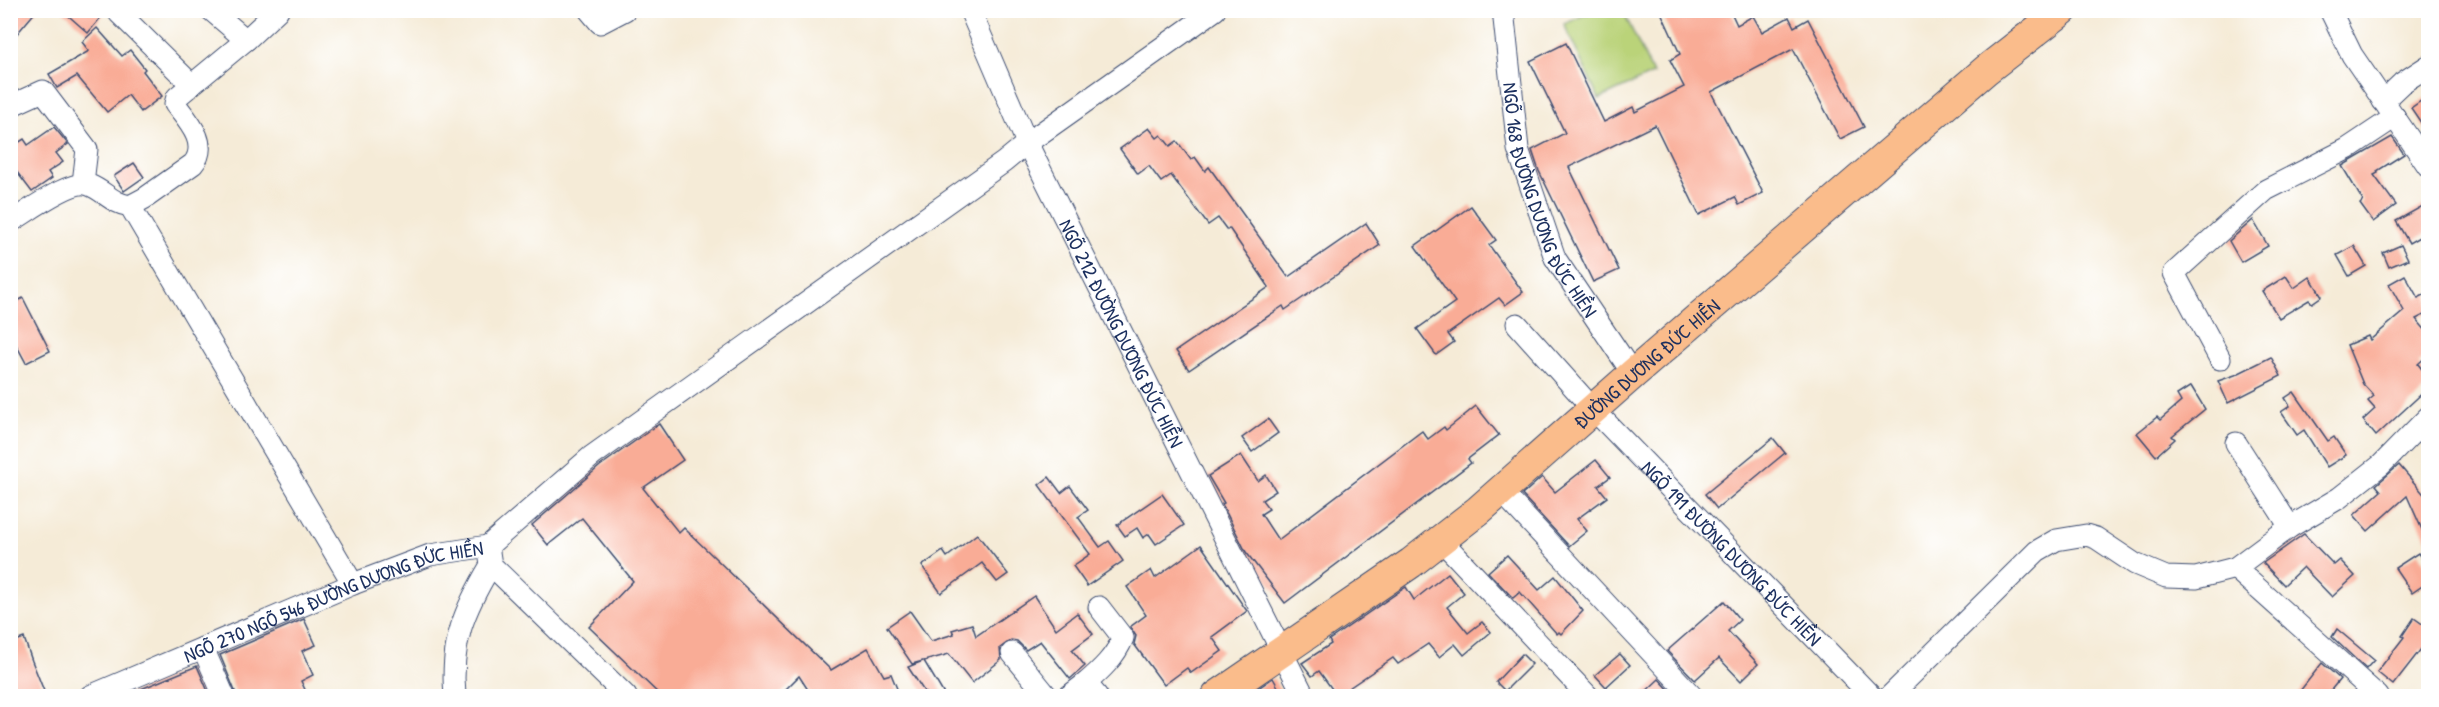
<svg xmlns="http://www.w3.org/2000/svg" width="2439" height="707" font-family="'Patrick Hand',sans-serif">
<style>
.pitch{fill:#bad379;stroke:#6a816c;stroke-width:1.5}
.building{fill:#f9ac96}
.lines{fill:none;stroke-linecap:round;stroke-linejoin:round}
.minor-casing{stroke:#3c4b70;stroke-width:23}
.highway-casing{stroke:#3c4b70;stroke-width:32}
.minor{stroke:#fff;stroke-width:21}
.highway{stroke:#fabc8b;stroke-width:30}
.labels{text-anchor:middle;dominant-baseline:central;stroke-width:4.5;stroke-linejoin:round;paint-order:stroke}
.street-label{font-size:20px;fill:#1b2f5e;stroke:#fff}
</style>
<rect width="100%" height="100%" fill="#fff"/>
<filter id="ink" filterUnits="userSpaceOnUse"><feTurbulence type="fractalNoise" baseFrequency=".0167" numOctaves="2"/><feDisplacementMap in="SourceGraphic" scale="12" xChannelSelector="R" yChannelSelector="G"/><feConvolveMatrix kernelMatrix="1 2 1 2 8 2 1 2 1" color-interpolation-filters="sRGB"/></filter>
<filter id="wash" filterUnits="userSpaceOnUse"><feTurbulence type="fractalNoise" baseFrequency=".008" numOctaves="4" result="noise"/><feDisplacementMap in="SourceGraphic" scale="24" xChannelSelector="R" yChannelSelector="G"/><feGaussianBlur stdDeviation="1.35" result="paint"/><feColorMatrix in="noise" values="0 0 0 0 0 0 0 0 0 0 0 0 0 0 0 0 0 1.4 0 .05"/><feComposite in="paint" operator="in"/></filter>
<g filter="url(#wash)">
<rect width="100%" height="100%" fill="#f5ebd7"/>
<!-- pitch -->
<polygon class="pitch" points="1593,11 1623,11 1653,74 1599,99 1564,24"/>
<g id="blocks">
<!-- building -->
<g class="building">
<polygon points="10,10 37,10 10,42"/>
<polygon points="62,10 107,10 88,33"/>
<polygon points="1660,10 1730,10 1737,25 1753,16 1762,32 1789,17 1794,27 1808,19 1864,127 1840,139 1793,49 1711,92 1763,193 1739,205 1735,197 1699,215 1655,125 1569,167 1619,270 1593,282 1539,171 1532,150 1565,133 1530,61 1566,43 1604,122 1633,107 1635,112 1684,87 1670,60 1680,54"/>
<polygon points="97,28 122,56 130,50 145,69 143,71 162,96 141,112 128,95 107,112 77,76 57,88 49,74 89,51 82,42"/>
<polygon points="2428,96 2428,133 2411,108"/>
<polygon points="54,127 68,144 56,153 63,162 48,172 52,178 32,192 10,163 10,148 24,139 28,145"/>
<polygon points="1149,128 1157,138 1161,135 1170,146 1177,141 1191,160 1195,157 1205,171 1209,167 1288,277 1366,223 1380,245 1285,310 1283,306 1189,370 1176,351 1269,287 1229,228 1227,230 1218,218 1208,225 1171,175 1161,182 1149,166 1138,174 1120,149"/>
<polygon points="2392,137 2404,154 2377,171 2378,173 2374,175 2396,205 2373,222 2360,204 2363,201 2342,166"/>
<polygon points="134,163 144,177 124,191 114,176"/>
<polygon points="2428,203 2428,232 2409,243 2396,221"/>
<polygon points="1471,206 1496,240 1489,245 1523,292 1505,305 1499,298 1448,334 1454,342 1436,355 1417,329 1455,302 1415,246"/>
<polygon points="2253,220 2268,246 2241,262 2229,241"/>
<polygon points="2401,245 2408,259 2389,267 2383,253"/>
<polygon points="2354,246 2366,266 2349,276 2337,255"/>
<polygon points="2405,275 2418,298 2428,293 2428,313 2416,319 2428,333 2428,355 2418,364 2428,377 2428,388 2376,436 2363,420 2375,409 2368,401 2374,396 2363,384 2347,345 2368,336 2370,340 2404,311 2389,284"/>
<polygon points="2286,276 2294,288 2310,277 2322,296 2312,303 2309,300 2279,318 2262,291"/>
<polygon points="23,298 50,351 26,363 10,333 10,305"/>
<polygon points="2271,357 2281,376 2228,403 2218,381 2235,375"/>
<polygon points="2191,386 2205,409 2172,436 2175,439 2156,456 2137,433 2157,417 2160,420 2181,402 2177,395"/>
<polygon points="2294,392 2328,441 2334,437 2346,455 2327,467 2304,430 2297,435 2281,412 2290,406 2285,398"/>
<polygon points="1476,406 1499,435 1468,459 1471,463 1285,603 1246,552 1222,504 1224,503 1208,476 1241,455 1258,481 1266,475 1276,491 1262,500 1269,509 1261,514 1278,540 1422,431 1428,439 1444,427 1446,430"/>
<polygon points="1268,419 1278,433 1252,452 1242,438"/>
<polygon points="659,424 683,460 643,488 679,533 684,528 831,670 868,648 884,676 891,674 900,696 812,696 799,676 779,696 661,696 589,627 633,581 582,518 548,545 532,525 600,466"/>
<polygon points="1773,438 1785,453 1717,509 1705,494"/>
<polygon points="1596,460 1610,477 1598,486 1607,497 1577,519 1587,531 1569,546 1522,495 1542,477 1555,492"/>
<polygon points="2399,465 2428,499 2428,543 2407,496 2368,531 2354,515 2381,491 2376,485"/>
<polygon points="1049,477 1061,493 1070,486 1088,510 1078,517 1100,547 1109,541 1123,561 1087,586 1073,566 1090,554 1039,485"/>
<polygon points="1162,494 1184,525 1156,544 1149,534 1143,538 1137,528 1125,536 1117,525"/>
<polygon points="977,534 1008,574 997,582 982,563 941,593 922,566 943,551 947,557"/>
<polygon points="2304,534 2334,565 2340,560 2355,576 2332,597 2303,567 2284,585 2263,563"/>
<polygon points="1201,545 1247,611 1212,637 1222,651 1191,673 1187,668 1164,685 1134,644 1136,636 1130,627 1146,615 1127,587 1151,570 1155,578"/>
<polygon points="2418,553 2428,568 2428,582 2412,593 2395,568"/>
<polygon points="1507,555 1539,590 1555,576 1583,611 1561,634 1559,632 1557,634 1520,592 1513,598 1488,572"/>
<polygon points="1448,573 1464,593 1447,607 1468,633 1482,622 1491,632 1464,655 1455,644 1439,657 1428,644 1398,664 1393,658 1337,696 1319,671 1312,676 1302,663 1331,644 1329,640 1406,587 1414,600"/>
<polygon points="1034,596 1056,629 1077,613 1093,634 1072,650 1085,666 1070,679 1040,641 1026,650 1017,641 1011,640 1000,648 1001,660 972,683 949,654 924,661 945,696 927,696 908,667 923,661 912,664 887,627 910,611 931,641 954,634 952,630 972,624 976,636"/>
<polygon points="1724,601 1740,620 1728,631 1758,664 1741,681 1719,658 1695,680 1667,651"/>
<polygon points="2414,618 2428,628 2428,654 2421,649 2393,685 2377,672 2404,637 2402,636"/>
<polygon points="304,619 316,645 302,651 313,675 301,681 308,696 237,696 220,655"/>
<polygon points="2337,629 2374,660 2366,669 2332,637"/>
<polygon points="24,638 32,661 46,696 10,696 10,643"/>
<polygon points="1522,654 1532,664 1505,691 1496,682"/>
<polygon points="1620,654 1630,665 1606,687 1595,675"/>
<polygon points="2322,663 2340,679 2326,696 2296,696"/>
<polygon points="197,666 210,696 124,696"/>
<polygon points="1273,678 1283,696 1247,696"/>
<polygon points="1659,679 1670,691 1664,696 1641,696"/>
</g>
</g>
</g>
<g filter="url(#ink)">
<use href="#blocks" fill-opacity="0" stroke="#3c4b70" stroke-width="1.5"/>
<g class="lines">
<defs>
<g id="minor">
<polyline points="120,10 119,13 191,84"/>
<polyline points="211,10 246,40"/>
<polyline points="589,10 600,23 625,10"/>
<path id="s1" d="M 970,10 L 1027,143 L 1304,696"/>
<path id="s2" d="M 1503,10 L 1518,149 L 1555,258 L 1633,374"/>
<polyline points="2330,10 2352,55 2428,166"/>
<polyline points="2383,101 2402,83 2428,66"/>
<polyline points="10,106 43,91 87,149 83,183"/>
<polyline points="130,206 353,584"/>
<path d="M 10,222 C 26,213 72,178 89,185 C 105,191 111,203 130,206 L 145,198 L 193,164 C 210,144 188,121 175,104 L 177,97 L 246,40 L 278,10"/>
<path id="s3" d="M 1517,324 L 1593,409 L 1871,696"/>
<polyline points="2220,359 2174,273 2266,190 2347,149 2395,117"/>
<polyline points="2236,443 2290,527"/>
<polyline points="1501,491 1692,696"/>
<polyline points="1441,540 1588,696"/>
<polyline points="488,546 592,456 1004,162 1027,143 1215,10"/>
<polyline points="2235,568 2378,696"/>
<polyline points="203,648 224,696"/>
<polyline points="1012,653 1047,696"/>
<path d="M 1086,683 C 1101,670 1115,657 1123,638 L 1099,607"/>
<path id="s4" d="M 90,696 L 353,584 L 430,555 L 488,546 L 491,565 L 626,696"/>
<path d="M 455,696 C 450,643 464,610 491,565"/>
<polyline points="1069,696 1086,683 1097,696"/>
<polyline points="1890,696 2037,551 2056,540 2086,535 2096,538 2135,564 2166,577 2196,578 2235,568 2290,527 2339,498 2381,465 2428,417"/>
</g>
<g id="highway">
<path id="s5" d="M 1217,696 L 1411,563 L 1479,510 L 1633,374 L 1986,70 L 2063,10"/>
</g>
</defs>
<!-- minor casing -->
<use href="#minor" class="minor-casing"/>
<!-- highway casing -->
<use href="#highway" class="highway-casing"/>
<!-- minor -->
<use href="#minor" class="minor"/>
<!-- highway -->
<use href="#highway" class="highway"/>
</g>
</g>
<g class="labels">
<!-- street labels -->
<g class="street-label">
<text stroke="none"><textPath href="#s2" startOffset="198">NGÕ 168 ĐƯỜNG DƯƠNG ĐỨC HIỀN</textPath></text>
<text stroke="none"><textPath href="#s1" startOffset="357">NGÕ 212 ĐƯỜNG DƯƠNG ĐỨC HIỀN</textPath></text>
<text stroke="none"><textPath href="#s5" startOffset="544">ĐƯỜNG DƯƠNG ĐỨC HIỀN</textPath></text>
<text stroke="none"><textPath href="#s3" startOffset="314">NGÕ 191 ĐƯỜNG DƯƠNG ĐỨC HIỀN</textPath></text>
<text stroke="none"><textPath href="#s4" startOffset="262">NGÕ 270 NGÕ 546 ĐƯỜNG DƯƠNG ĐỨC HIỀN</textPath></text>
</g>
</g>
<!-- margin -->
<rect width="2439" height="707" fill="none" stroke="#fff" stroke-width="36"/>
</svg>
